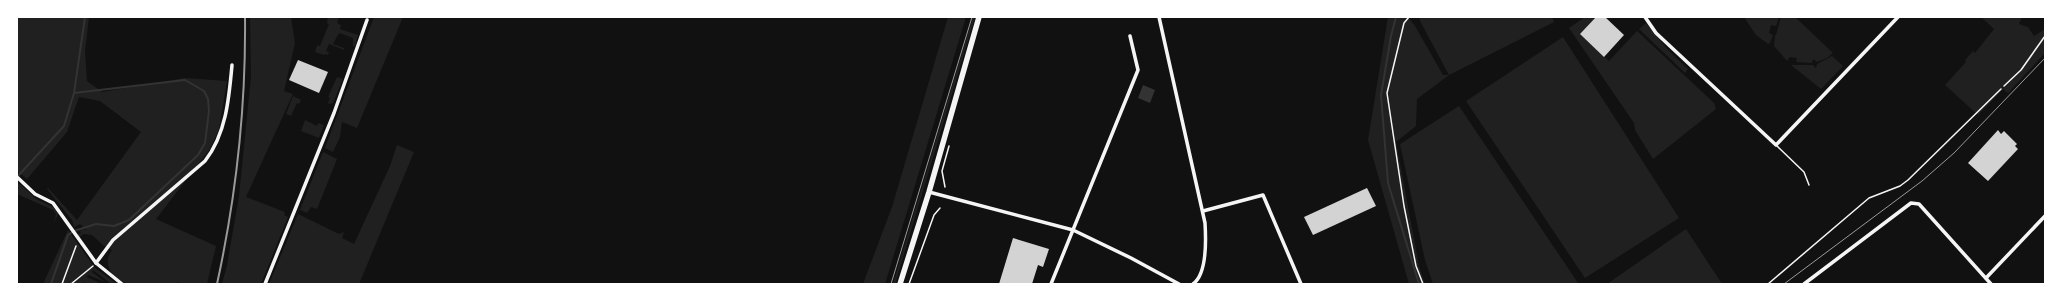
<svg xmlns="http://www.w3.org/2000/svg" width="2062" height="301" font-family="'DM Sans',sans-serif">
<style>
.green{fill:#202020}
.water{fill:#333}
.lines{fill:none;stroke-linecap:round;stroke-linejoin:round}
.stream{stroke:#333;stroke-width:2}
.building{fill:#d3d3d3}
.path{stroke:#f5f5f5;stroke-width:1.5}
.service{stroke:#f5f5f5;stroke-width:1.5}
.minor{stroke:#f5f5f5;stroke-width:3.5}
.primary{stroke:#f5f5f5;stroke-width:5.5}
.tram{stroke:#9a9a9a;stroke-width:1}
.rail{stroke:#9a9a9a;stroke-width:2}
</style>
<rect width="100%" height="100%" fill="#111"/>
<!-- green -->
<g class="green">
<path d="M 17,17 L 89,17 L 85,51 L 87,81 L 102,92 L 185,78 L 227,81 L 219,129 L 210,149 L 156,219 L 216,246 L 207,284 L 182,284 L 178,282 L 176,284 C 165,284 139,287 129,284 C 113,279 101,265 112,250 L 104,246 L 92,235 L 84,234 L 79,237 L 78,235 L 81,233 L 80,231 L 84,229 L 87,230 L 80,224 L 74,227 L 72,220 L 47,189 L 48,188 L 77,220 L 141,132 L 100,101 L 79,97 L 67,132 L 27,179 L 17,171 Z"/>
<polygon points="250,17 291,17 295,43 284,91 293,94 246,197 285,212 284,215 288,217 261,284 222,284 227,265 239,196 251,76"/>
<polygon points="328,17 339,17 337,23 341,25 340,29 358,35 355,46 353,46 353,38 339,33 333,44 344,48 344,50 329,44 326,51 329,52 328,55 325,54 324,55 315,52 317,45 320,46 329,24 327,23"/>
<polygon points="374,17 403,17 357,128 342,122 340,137 333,152 325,148"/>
<polygon points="948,17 966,17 885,284 863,284 892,207"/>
<polygon points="973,17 975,17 895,284 893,284"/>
<polygon points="1388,17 1408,17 1415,26 1443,75 1449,75 1417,99 1416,126 1396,142 1419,266 1425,284 1409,284 1368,140"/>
<polygon points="1420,17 1552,17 1554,22 1449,75 1420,21"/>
<polygon points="1585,17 1596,17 1580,34 1609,61 1637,31 1714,103 1716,109 1653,159 1635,130 1634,123 1569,28"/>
<polygon points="1744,17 1779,17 1776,26 1771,25 1769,33 1773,35 1770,43 1768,44 1756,35"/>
<polygon points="1781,17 1795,17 1833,53 1827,58 1817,62 1813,59 1812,63 1796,62 1797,58 1790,57 1787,61 1774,46 1775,35 1776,35"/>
<polygon points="1981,17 2022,17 2019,24 2028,27 2034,36 2045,29 2045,53 2008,93 2003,89 1978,115 1945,85 1966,62 1965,60 1973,51 1975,53 1994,29"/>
<polygon points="1646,23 1668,50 1688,69 1685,73 1639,29"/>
<polygon points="1563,37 1679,218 1585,278 1466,101"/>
<polygon points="1832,56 1843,66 1821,89 1791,65 1813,65 1816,68 1817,64"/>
<polygon points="337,77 343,79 333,103 330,104 328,103 330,98 328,97"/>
<polygon points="293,96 301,100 299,104 297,103 291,116 286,114"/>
<polygon points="1459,106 1578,283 1576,284 1433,284 1425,260 1400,144"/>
<polygon points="305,120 317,126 318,123 324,125 319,138 301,131"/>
<polygon points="397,145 414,152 359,284 269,284 298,214 339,234 344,232 342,238 354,244 390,166"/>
<polygon points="323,152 337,159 317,209 311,207 307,213 300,210"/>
<polygon points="19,183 36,199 53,207 58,214 54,223 56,214 53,210 17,194 17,184"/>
<polygon points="1686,229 1722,284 1607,284"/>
<polygon points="68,230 95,268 117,284 110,283 93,270 92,272 105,282 88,275 87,277 102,284 87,284 83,282 82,284 43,284"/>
</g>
<!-- water -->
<polygon class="water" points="1143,85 1155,90 1150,103 1138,98"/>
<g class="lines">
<!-- stream -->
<g class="stream">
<polyline points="1396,17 1391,36 1381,95 1388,183 1419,284"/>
<polyline points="17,177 64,126 74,93 85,17"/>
<polyline points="51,284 68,235 74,231 96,224 114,226 129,220 198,155 205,143 209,111 208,99 204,91 185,80 74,93"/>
</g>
</g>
<!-- building -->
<g class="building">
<polygon points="1596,17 1605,17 1624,35 1604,57 1580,34"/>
<polygon points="298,60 328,72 319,93 289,80"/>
<polygon points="1998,130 2001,134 2004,131 2017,144 2015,146 2018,149 1988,181 1968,163"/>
<polygon points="1367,188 1376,206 1313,235 1304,217"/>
<polygon points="1013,238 1049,249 1043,267 1038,265 1032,284 999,284"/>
</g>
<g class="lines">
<!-- path -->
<g class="path">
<polyline points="1409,17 1404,23 1387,93 1404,206 1416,266 1423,284"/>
<polyline points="945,187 942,171 949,146"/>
<polyline points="62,284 76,246"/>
<polyline points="71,284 93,266"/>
<polyline points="909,284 934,215 940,208"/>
<polyline points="1768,284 1869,198 1900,186 1908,180 2001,89"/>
</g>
<!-- service -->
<g class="service">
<polyline points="2004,86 2021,70 2045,36"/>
<polyline points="1776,145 1804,172 1809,185"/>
</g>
<!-- minor -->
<g class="minor">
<path d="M 1159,17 L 1205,223 C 1206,239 1207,274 1193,284"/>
<polyline points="1645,17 1656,33 1776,145 1898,17"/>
<polyline points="17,177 35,194 53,203 96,263 122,284"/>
<polyline points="929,192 1073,230 1131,258 1179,284"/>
<polyline points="1203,211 1263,195 1301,284"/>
<path d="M 96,263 L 113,240 L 205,161 C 226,134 229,99 232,65"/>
<polyline points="1986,278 2045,216"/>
<polyline points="265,284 334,113 367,20"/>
<polyline points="1051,284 1138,70 1130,36"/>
<polyline points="1804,284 1911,203 1919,204 1991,284"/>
</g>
<!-- primary -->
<polyline class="primary" points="900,284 929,192 979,17"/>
<!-- tram -->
<g class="tram">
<polyline points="891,284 972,17"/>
<polyline points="1784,284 1922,181 1954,153 2045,58"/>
</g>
<!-- rail -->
<path class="rail" d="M 217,284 C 236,197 246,107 245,17"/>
</g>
<!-- border -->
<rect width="2062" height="301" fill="none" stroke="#ffffff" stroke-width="36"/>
</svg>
